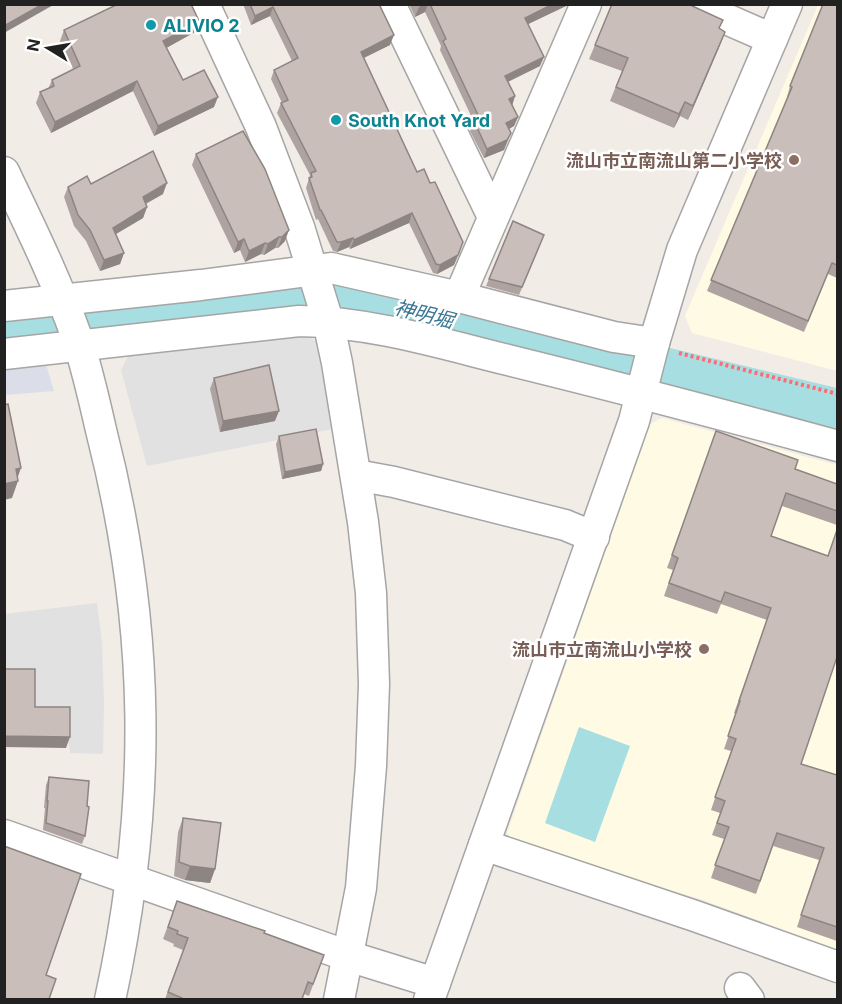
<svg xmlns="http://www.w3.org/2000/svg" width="842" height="1004" font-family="Inter,'Noto Sans JP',sans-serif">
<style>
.education{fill:#fffae3}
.parking{fill:#e1e1e1}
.plaza{fill:#dbdde8}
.water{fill:#a6dee1}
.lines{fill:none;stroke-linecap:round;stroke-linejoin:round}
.river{stroke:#a6dee1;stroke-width:48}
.minor-casing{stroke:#a5a5a5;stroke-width:33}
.path{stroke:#ff6b75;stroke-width:4;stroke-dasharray:3 3;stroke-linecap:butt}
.minor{stroke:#fff;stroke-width:30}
.wall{fill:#aea3a0}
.shaded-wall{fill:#8d8582}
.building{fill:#cabeba;stroke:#8d8582;stroke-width:1.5}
.culture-dot{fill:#0f9aa8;stroke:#fff;stroke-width:2}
.education-dot{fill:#8d6e63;stroke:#fff;stroke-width:2}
.labels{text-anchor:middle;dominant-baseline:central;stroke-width:5;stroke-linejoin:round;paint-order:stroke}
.culture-label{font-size:18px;font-weight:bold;fill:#0d838f;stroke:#fff;text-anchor:start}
.education-label{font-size:18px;font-weight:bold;fill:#785e54;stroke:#fff;text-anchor:end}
.water-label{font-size:20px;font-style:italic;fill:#3c7896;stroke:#fff}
</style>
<rect width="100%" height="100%" fill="#f2ece7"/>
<!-- education -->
<g class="education">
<polygon points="818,5 837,5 837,371 692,333 685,316"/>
<polygon points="662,418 837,465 837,949 700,899 514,845 507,833 650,424"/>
</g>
<!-- parking -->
<g class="parking">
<polygon points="304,333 318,343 333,429 147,466 121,370 130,352"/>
<polygon points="97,603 102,643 104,704 103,754 70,753 66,718 36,712 34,676 5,676 4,614"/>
</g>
<!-- plaza -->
<polygon class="plaza" points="45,361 54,391 5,395 4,365"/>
<!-- water -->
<polygon class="water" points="579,727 630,746 595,842 545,823"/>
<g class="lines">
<!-- river -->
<polyline class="river" points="4,332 226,304 337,293 838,413"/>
<defs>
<g id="minor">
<polyline points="204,4 261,127 299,227 328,321 337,363 363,522 371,593 374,684 371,766 361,888 339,1000"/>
<polyline points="390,4 493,217"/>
<polyline points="692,4 772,39"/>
<path d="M 4,172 C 30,226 57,281 77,338 C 87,368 94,399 101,430 C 151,625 153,803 110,1000"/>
<polyline points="459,297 586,4"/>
<polyline points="4,306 201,285 331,268 459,297 614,337 654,343"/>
<path d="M 4,354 L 299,321 C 371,322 439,343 508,360 C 618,387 728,416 838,446"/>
<polyline points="356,475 394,482 565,525 594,537"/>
<polyline points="4,835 348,956 435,983"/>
<polyline points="484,845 695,916 838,967"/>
<polyline points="740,988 749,1000"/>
<polyline points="429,1000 634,421 654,343 682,250 787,4"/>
</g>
</defs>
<!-- minor casing -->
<use href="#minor" class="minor-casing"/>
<!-- path -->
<polyline class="path" points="679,353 838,394"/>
<!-- minor -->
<use href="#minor" class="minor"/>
</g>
<!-- wall -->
<g class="wall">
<polygon points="243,4 379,4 390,45 364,58 417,172 460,252 454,265 437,274 433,273 409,223 350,249 349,247 337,252 333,251 318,219 316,220 306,188 310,175 277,113 281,103 282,103 271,79 274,70 292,61 270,16 251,25"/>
<polygon points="409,4 567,4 566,6 528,24 540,66 508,82 515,96 512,105 518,117 514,126 509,129 504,150 484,158 470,131 474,122 440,50 441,46 425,12 415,17"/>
<polygon points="837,4 837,278 828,274 804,332 707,291 788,97 787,97 790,86"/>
<polygon points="199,21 195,32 166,48 183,80 214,107 154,136 133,91 51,133 36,103 40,92 48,89 52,80 73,69 60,41 64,30"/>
<polygon points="719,29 720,45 688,120 680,116 674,128 610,101 622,71 589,59 595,45"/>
<polygon points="196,154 285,241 278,248 275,248 264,255 261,254 245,262 240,250 234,253 192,165"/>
<polygon points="91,184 163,194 146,204 147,207 143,218 116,234 124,253 120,264 100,271 86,241 74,226 64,197 68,187"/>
<polygon points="541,243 519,295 486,286 489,279"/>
<polygon points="214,378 275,421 220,432 210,389"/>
<polygon points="716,431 795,469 837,484 837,525 782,506 771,536 801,764 837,775 837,941 797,927 819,860 773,846 756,894 711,878 724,839 712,835 720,813 711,810 731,751 724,749 736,714 734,713 767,620 721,604 717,614 664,596 673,570 667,568"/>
<polygon points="279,436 323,464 321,471 282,479 276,444"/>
<polygon points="49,777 85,836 82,844 43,830 45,808 44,808 46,785"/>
<polygon points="183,818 215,869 210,883 185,880 174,876 178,832"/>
<polygon points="177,901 324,955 309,996 304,994 302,999 165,999 183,950 173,946 174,944 163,939"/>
</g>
<!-- shaded-wall -->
<g class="shaded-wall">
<polygon points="43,4 55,4 4,33 4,26"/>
<polygon points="424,4 428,4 425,12 415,17 419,7"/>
<polygon points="553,4 567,4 566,6 522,27 525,18"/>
<polygon points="273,7 270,16 251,25 255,16"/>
<polygon points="199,21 195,32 159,52 163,41"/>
<polygon points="725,32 720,45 688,120 693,106"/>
<polygon points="394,35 390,45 357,61 361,52"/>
<polygon points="544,57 540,66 501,85 505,76"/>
<polygon points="137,81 133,91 51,133 55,122"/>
<polygon points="515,96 512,106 509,99"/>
<polygon points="218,97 214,107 154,136 158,126"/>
<polygon points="685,102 680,116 674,128 679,114"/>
<polygon points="518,117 514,126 503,132 506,123"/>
<polygon points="511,133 504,150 484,158 487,149"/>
<polygon points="167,183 163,194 139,207 143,197"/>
<polygon points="147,207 143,218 109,238 113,228"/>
<polygon points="412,213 409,223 350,249 354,240"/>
<polygon points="289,230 285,241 278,248 282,237"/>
<polygon points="279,237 275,248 264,255 268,244"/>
<polygon points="353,238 349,247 337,252 341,242"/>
<polygon points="244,239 240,250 234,253 238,242"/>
<polygon points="463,242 454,265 437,274 440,265"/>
<polygon points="265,243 261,254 245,262 249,251"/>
<polygon points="124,253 120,264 100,271 104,260"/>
<polygon points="279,411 275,421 220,432 223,421"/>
<polygon points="323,464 321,471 282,479 285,472"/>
<polygon points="21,468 16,482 18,481 12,498 4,500 4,484 16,469"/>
<polygon points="4,736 70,737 66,748 4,747"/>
<polygon points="190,866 215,869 210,883 185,880"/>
</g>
<!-- building -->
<g class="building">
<polygon points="4,4 43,4 4,26"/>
<polygon points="118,4 191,4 199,21 163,41 183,80 204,70 218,97 158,126 137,81 55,122 40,92 54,86 52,80 80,66 64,30"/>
<polygon points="250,4 379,4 394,35 361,52 417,172 424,169 430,183 435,182 463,242 458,255 440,265 436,264 412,213 354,240 353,238 341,242 337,242 321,210 320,210 309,178 312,177 311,173 316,171 281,103 288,100 274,70 298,58 273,7 255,16"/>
<polygon points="430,4 553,4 525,18 544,57 505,76 515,96 509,99 518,117 506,123 511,133 507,140 487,149 474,121 480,119 443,41 446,39"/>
<polygon points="612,4 688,4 723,20 719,28 725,32 693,106 685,102 679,114 616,87 628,58 595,45"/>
<polygon points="823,4 837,4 837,265 832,263 808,321 711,280 792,87 790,86"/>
<polygon points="243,131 265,169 289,230 282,237 279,237 268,244 265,243 249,251 244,239 238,242 196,154"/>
<polygon points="153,151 167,183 143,197 147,207 113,228 124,253 104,260 90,230 78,215 68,187 87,176 91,184"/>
<polygon points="513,221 544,235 522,287 489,279"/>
<polygon points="269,365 279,411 223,421 214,378"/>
<polygon points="8,404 21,468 16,469 18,481 4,484 4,405"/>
<polygon points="316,429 323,464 285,472 279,436"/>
<polygon points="716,431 798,460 795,469 837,484 837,511 786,493 771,536 828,556 837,530 837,657 801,764 837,775 837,927 801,915 824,848 777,833 760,881 715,865 729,827 717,823 725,801 715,797 736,739 728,736 740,701 739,701 771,608 725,592 721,602 669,583 678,558 672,555"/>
<polygon points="4,669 35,669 35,707 70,707 70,737 4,736"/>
<polygon points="49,777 89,781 87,806 89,807 85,836 46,823 48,801 47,801"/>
<polygon points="183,818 221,823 215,869 190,866 179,862"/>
<polygon points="4,846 81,874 46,975 56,979 49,999 4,999"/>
<polygon points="177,901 265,931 264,933 324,955 313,984 308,982 302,999 182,999 182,998 168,992 188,938 177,934 178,931 168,927"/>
</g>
<!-- markers -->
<g class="culture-dot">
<circle cx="151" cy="25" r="6"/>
<circle cx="336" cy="120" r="6"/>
</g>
<g class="education-dot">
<circle cx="794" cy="160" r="6"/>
<circle cx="704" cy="649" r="6"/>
</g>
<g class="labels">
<!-- culture labels -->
<g class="culture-label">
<text x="163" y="25">ALIVIO 2</text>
<text x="348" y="120">South Knot Yard</text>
</g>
<!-- education labels -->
<g class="education-label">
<text x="782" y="160">流山市立南流山第二小学校</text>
<text x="692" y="649">流山市立南流山小学校</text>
</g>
<!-- water labels -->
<g class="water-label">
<text transform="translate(424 314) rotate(14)">神明堀</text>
</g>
</g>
<!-- border -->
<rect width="842" height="1004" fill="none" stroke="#212121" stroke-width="12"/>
<!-- north arrow -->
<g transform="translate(48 48) rotate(281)" stroke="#ffffff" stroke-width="4.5" paint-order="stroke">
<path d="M0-4.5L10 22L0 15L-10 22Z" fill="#212121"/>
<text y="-9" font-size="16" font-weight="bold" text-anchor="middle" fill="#212121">N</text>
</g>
</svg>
